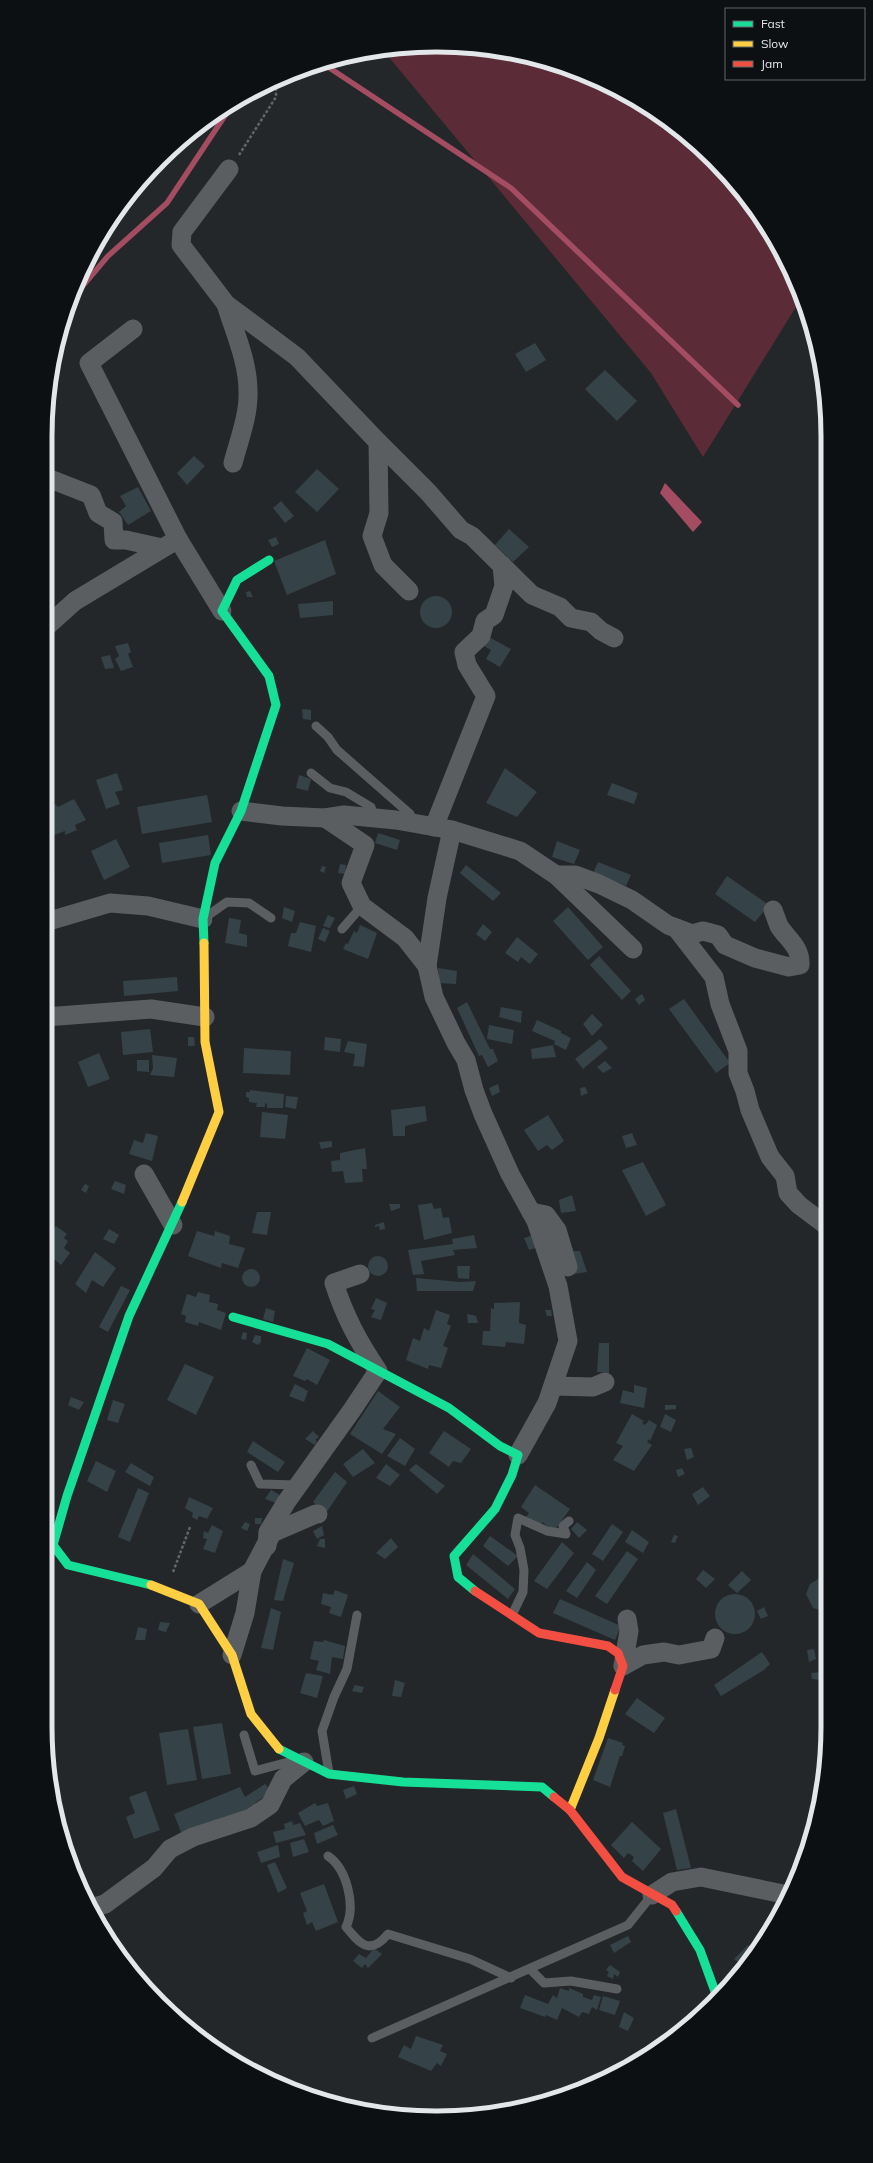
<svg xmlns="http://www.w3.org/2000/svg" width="873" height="2163" font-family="Mulish,sans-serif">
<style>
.green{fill:#5b2b37}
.water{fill:#a44c61}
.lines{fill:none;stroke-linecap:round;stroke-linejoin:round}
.stream{stroke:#a44c61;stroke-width:5.5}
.building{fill:#354248}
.path{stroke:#636567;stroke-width:2.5;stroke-dasharray:3 2;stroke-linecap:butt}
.lane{stroke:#5b5e60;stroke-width:9}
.street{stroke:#5b5e60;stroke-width:19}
.fast{stroke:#16e098;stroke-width:9}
.slow{stroke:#ffcf43;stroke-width:9}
.jam{stroke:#f24e42;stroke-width:9}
.rim{fill:none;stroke:#e3e7ea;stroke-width:5}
</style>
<rect width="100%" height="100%" fill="#242729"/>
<!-- green -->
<polygon class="green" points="411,46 487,48 562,66 654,111 731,179 788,264 799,302 703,457 651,373 383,50"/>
<!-- water -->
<polygon class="water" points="665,483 702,522 693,532 660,493"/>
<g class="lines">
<!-- stream -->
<g class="stream">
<polyline points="322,63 511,188 738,405"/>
<polyline points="70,301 108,256 167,203 232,105"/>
</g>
</g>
<!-- building -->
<g class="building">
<polygon points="535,343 546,360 526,372 515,354"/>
<polygon points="605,370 637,401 617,421 585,389"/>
<polygon points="194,456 205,466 187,485 177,473"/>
<polygon points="317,469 339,489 317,512 295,492"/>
<polygon points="138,487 151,511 128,525 119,512 126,506 120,496"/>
<polygon points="281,501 294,516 285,523 273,508"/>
<polygon points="509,529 529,547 513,562 495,545"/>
<polygon points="276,537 279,544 272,547 268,540"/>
<polygon points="325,540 336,574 287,595 274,561"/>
<polygon points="250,591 253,597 247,597 246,592"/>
<circle cx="436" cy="612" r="16"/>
<polygon points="333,601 333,615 300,618 298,604"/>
<polygon points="487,636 511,649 500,667 486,659 491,650 482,645"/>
<polygon points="128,643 131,652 128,654 133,667 121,671 115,659 119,656 115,646"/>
<polygon points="110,655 114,668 105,669 101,657"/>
<polygon points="302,709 311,710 311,720 303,719"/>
<polygon points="505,768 537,792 517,817 486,803"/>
<polygon points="117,773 123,790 115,792 120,804 106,809 96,780"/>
<polygon points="299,775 311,779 308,791 296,788"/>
<polygon points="612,783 638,793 634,804 607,795"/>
<polygon points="207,795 212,822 142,834 137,807"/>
<polygon points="74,799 86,820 75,825 77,830 65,835 65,831 54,835 53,832 48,834 45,828 45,814 48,812 48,809 55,804 58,807"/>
<polygon points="378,833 400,840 397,850 375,843"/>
<polygon points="208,835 211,855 162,863 159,843"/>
<polygon points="116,839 130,867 104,880 91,851"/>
<polygon points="557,841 580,850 574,864 552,857"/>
<polygon points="598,862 631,875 626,886 593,873"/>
<polygon points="340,864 346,865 345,874 338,873"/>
<polygon points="45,865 55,875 45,886"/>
<polygon points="466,865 501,893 493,901 460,873"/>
<polygon points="322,866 326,867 324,873 320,871"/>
<polygon points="727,876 769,905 755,922 715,894"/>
<polygon points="284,907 295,911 292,922 282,918"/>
<polygon points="568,907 603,947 588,960 553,921"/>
<polygon points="328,915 335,918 330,928 323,926"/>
<polygon points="229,918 241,920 239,933 247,935 247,947 225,943"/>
<polygon points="300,922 316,926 311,952 288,946 291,933 296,933"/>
<polygon points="483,924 492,932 485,941 476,934"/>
<polygon points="360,925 377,933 368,959 343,949 346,943 348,944 354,931 357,933"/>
<polygon points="323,928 330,931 325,942 318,939"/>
<polygon points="517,937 538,954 530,964 521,957 518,962 505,953"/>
<polygon points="599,956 631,991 622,1000 590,965"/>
<polygon points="438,968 457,971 456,984 439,983"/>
<polygon points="177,977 178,991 124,996 123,981"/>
<polygon points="642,994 645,1000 639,1005 635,999"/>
<polygon points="684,999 730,1063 716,1073 669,1009"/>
<polygon points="467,1002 490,1049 493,1049 498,1061 488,1067 482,1055 479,1056 457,1008"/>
<polygon points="501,1007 522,1011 521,1023 499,1017"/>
<polygon points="592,1014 603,1025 592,1036 583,1024"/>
<polygon points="537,1020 561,1031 561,1033 571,1038 566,1050 554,1044 555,1041 532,1031"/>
<polygon points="489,1025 514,1030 512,1044 487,1039"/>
<polygon points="150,1029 153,1052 123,1055 121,1032"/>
<polygon points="188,1037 194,1037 195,1046 188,1046"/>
<polygon points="325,1037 341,1039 340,1052 324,1050"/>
<polygon points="600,1039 608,1048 583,1069 575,1059"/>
<polygon points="348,1041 367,1044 364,1067 353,1066 355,1054 344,1052"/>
<polygon points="553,1045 556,1057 532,1059 531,1049"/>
<polygon points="244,1048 291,1051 290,1075 243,1073"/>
<polygon points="99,1053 110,1079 88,1087 78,1062"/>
<polygon points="152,1055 177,1058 174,1077 150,1075 153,1068"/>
<polygon points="137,1060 149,1060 149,1072 137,1071"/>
<polygon points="605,1061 612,1068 603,1073 597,1067"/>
<polygon points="498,1084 500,1092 492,1096 489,1088"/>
<polygon points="585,1087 588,1093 581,1096 580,1088"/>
<polygon points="250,1090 284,1094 283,1108 267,1108 267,1104 265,1103 265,1107 256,1107 257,1103 249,1102 249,1098 246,1097 246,1092 250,1092"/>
<polygon points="286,1096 298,1097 296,1109 285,1107"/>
<polygon points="425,1106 427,1121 405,1126 405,1136 393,1136 391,1110"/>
<polygon points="262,1112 288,1115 285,1139 260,1137"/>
<polygon points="548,1115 564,1141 552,1150 547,1145 538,1151 524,1130"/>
<polygon points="146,1133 158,1136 152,1161 129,1154 134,1140 143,1143"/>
<polygon points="632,1133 637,1145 626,1148 622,1136"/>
<polygon points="332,1141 332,1147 321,1149 319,1142"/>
<polygon points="365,1148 367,1169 362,1169 363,1182 345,1183 343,1171 332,1172 331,1161 340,1160 340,1153"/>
<polygon points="643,1162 666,1205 646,1216 622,1170"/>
<polygon points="115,1181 126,1185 124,1194 111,1189"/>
<polygon points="85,1184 89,1186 86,1193 81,1190"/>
<polygon points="572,1195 576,1211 561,1213 559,1200"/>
<polygon points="432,1203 434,1209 441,1208 443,1218 449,1217 452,1233 424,1240 418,1205"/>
<polygon points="389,1204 400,1204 400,1208 391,1211"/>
<polygon points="257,1212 271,1212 267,1235 252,1233"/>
<polygon points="384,1222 385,1229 380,1230 379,1226 375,1227 375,1225"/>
<polygon points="56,1226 67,1234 64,1238 68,1241 64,1248 70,1253 61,1265 54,1259 50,1264 45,1261 45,1240"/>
<polygon points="109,1229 119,1235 114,1244 103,1239"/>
<polygon points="197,1231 214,1236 215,1231 230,1236 229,1244 245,1248 238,1268 222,1263 221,1268 188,1256"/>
<polygon points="536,1234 542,1246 529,1250 524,1238"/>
<polygon points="474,1235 477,1248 453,1250 455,1255 421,1261 424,1274 413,1275 408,1250 453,1244 452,1239"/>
<polygon points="573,1248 572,1251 580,1251 587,1272 574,1274 566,1249"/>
<polygon points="95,1252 116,1268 103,1287 92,1280 86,1293 75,1284"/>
<circle cx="378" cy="1266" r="10"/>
<polygon points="457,1266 470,1266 469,1279 458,1278"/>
<circle cx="251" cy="1278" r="9"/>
<polygon points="416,1278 460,1282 476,1281 473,1291 417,1291"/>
<polygon points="121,1286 130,1290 108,1332 99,1327"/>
<polygon points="198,1292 210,1295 209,1302 218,1304 217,1310 226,1313 221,1330 199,1322 198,1326 185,1322 186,1316 181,1314 187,1294 196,1297"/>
<polygon points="376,1298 387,1303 381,1320 371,1317 375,1310 371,1309"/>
<polygon points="520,1302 519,1323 526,1325 524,1344 506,1342 505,1347 482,1345 483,1331 490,1331 491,1308 494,1309 494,1303"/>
<polygon points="266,1308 275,1311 273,1322 263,1319"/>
<polygon points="436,1310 450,1315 447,1324 451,1326 443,1346 448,1348 441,1368 429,1365 428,1369 406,1360 413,1338 420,1341 424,1328 429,1331"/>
<polygon points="545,1310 551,1310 552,1316 547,1316"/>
<polygon points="467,1314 476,1316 478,1323 468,1323"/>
<polygon points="243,1332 247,1333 246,1340 241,1339"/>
<polygon points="255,1335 261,1336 261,1342 258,1345 252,1342"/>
<polygon points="599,1343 609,1343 609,1373 597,1372"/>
<polygon points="307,1348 330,1360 317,1385 307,1379 305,1381 293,1376"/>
<polygon points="185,1364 214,1377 196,1415 167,1400"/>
<polygon points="295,1384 308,1391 304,1402 289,1396"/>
<polygon points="634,1385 647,1388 644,1408 620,1403 623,1390 634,1393"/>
<polygon points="378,1391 400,1407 383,1429 396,1434 382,1454 350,1434"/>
<polygon points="71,1397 84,1402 79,1410 68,1405"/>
<polygon points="113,1400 125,1404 118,1423 107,1420"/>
<polygon points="665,1405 676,1405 676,1409 665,1410"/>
<polygon points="632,1414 644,1421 642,1423 645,1425 649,1420 657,1425 650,1441 649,1439 647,1442 652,1445 634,1471 613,1460 623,1446 616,1443"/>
<polygon points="665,1414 676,1420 671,1432 660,1427"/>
<polygon points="313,1431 319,1437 315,1440 317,1441 315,1445 305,1439"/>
<polygon points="444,1431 471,1449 461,1463 453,1461 449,1467 429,1453"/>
<polygon points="400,1438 415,1449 405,1466 387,1456"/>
<polygon points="253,1441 285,1462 278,1472 247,1452"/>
<polygon points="691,1448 694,1457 687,1460 684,1449"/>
<polygon points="363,1449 375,1463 353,1477 343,1464"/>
<polygon points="96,1461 116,1471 107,1492 87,1481"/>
<polygon points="131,1463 154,1477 150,1486 125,1472"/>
<polygon points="386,1464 400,1475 390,1486 376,1478"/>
<polygon points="416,1464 445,1486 437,1494 409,1470"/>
<polygon points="682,1468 685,1474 678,1477 676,1470"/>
<polygon points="335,1472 347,1482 326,1513 313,1502"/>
<polygon points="535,1485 570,1509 554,1531 542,1522 541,1525 526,1517 529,1513 521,1507"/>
<polygon points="703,1487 710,1496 698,1505 692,1494"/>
<polygon points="138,1488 149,1493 130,1542 118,1537"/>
<polygon points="271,1490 280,1495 276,1503 265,1499"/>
<polygon points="189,1497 213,1508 207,1519 199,1516 197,1520 192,1517 193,1513 185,1508"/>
<polygon points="255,1518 262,1518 261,1524 255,1524"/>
<polygon points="245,1522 250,1524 247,1531 241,1528"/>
<polygon points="577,1522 587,1530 579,1538 571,1529"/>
<polygon points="612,1524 623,1532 603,1561 592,1554"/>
<polygon points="212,1525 223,1531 215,1553 203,1549 207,1539 203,1538 204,1531 208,1533"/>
<polygon points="322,1526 324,1535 317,1539 313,1531"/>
<polygon points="632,1530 649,1542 643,1553 625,1542"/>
<polygon points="674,1535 678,1536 675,1543 671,1542"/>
<polygon points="490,1536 518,1556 508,1566 483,1546"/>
<polygon points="391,1538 398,1547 385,1559 376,1553"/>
<polygon points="320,1539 325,1539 325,1548 317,1546"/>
<polygon points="562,1542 574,1553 547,1589 534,1581"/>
<polygon points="627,1551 638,1559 607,1604 595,1596"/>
<polygon points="473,1554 515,1589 508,1599 466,1565"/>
<polygon points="283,1559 294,1563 283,1601 274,1600"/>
<polygon points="587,1562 596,1570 577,1598 566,1591"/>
<polygon points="703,1570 715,1579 706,1588 696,1579"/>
<polygon points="742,1571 751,1580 737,1593 728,1585"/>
<polygon points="820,1578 828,1578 828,1610 823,1611 813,1608 806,1594 810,1584"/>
<polygon points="335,1590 348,1595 341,1617 329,1613 331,1607 321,1604 323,1593 333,1595"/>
<circle cx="735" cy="1614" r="20"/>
<polygon points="560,1599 621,1626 615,1640 553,1613"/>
<polygon points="764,1607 768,1616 761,1619 757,1611"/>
<polygon points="271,1608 281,1612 273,1650 261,1648"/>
<polygon points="160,1622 170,1623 166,1632 158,1630"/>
<polygon points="138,1627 147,1629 145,1640 135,1640"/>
<polygon points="324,1640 345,1646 343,1659 332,1657 330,1674 316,1670 319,1661 310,1659 314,1641 323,1642"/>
<polygon points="814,1649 816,1659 809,1662 807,1650"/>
<polygon points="762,1652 770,1664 764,1670 721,1696 714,1685"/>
<polygon points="820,1672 820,1680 812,1679 811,1673"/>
<polygon points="306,1673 323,1676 317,1698 300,1693"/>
<polygon points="395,1680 405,1683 401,1697 392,1696"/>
<polygon points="355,1685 364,1687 362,1693 352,1691"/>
<polygon points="637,1698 665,1718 654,1733 625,1714"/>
<polygon points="222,1723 231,1774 202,1779 193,1727"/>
<polygon points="188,1729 197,1780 167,1785 159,1733"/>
<polygon points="608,1738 623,1743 622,1745 625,1746 622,1756 620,1756 610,1787 593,1780"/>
<polygon points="265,1784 272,1791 255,1803 256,1807 228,1820 226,1816 182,1835 174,1814 240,1787 245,1797"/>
<polygon points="354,1786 357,1794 346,1799 343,1790"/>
<polygon points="146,1791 160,1830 134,1839 126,1817 135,1813 129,1797"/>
<polygon points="315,1803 317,1806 328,1803 334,1821 323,1826 319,1820 305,1826 298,1813"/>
<polygon points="676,1809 691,1868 677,1870 663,1813"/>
<polygon points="292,1821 293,1825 300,1823 306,1835 276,1843 273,1832 285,1829 284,1824"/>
<polygon points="632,1822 661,1849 643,1871 632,1861 634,1857 628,1853 624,1858 611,1845"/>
<polygon points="333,1825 338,1835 317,1844 314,1833"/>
<polygon points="304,1839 309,1852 293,1857 290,1843"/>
<polygon points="278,1845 280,1857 261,1863 257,1852"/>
<polygon points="275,1862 287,1888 278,1893 267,1865"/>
<polygon points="324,1884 338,1922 316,1931 312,1922 307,1925 303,1913 307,1911 300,1893"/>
<polygon points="628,1936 631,1942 614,1953 610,1945"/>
<polygon points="762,1937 764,1939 745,1967 734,1959 748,1945 752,1947"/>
<polygon points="374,1948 382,1954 368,1968 365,1964 362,1968 353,1961 359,1954 366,1958"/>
<polygon points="610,1965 620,1972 618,1977 614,1974 613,1979 607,1976 609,1972 606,1970"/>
<polygon points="560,1988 569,1991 569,1988 583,1994 583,1997 592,2000 594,1995 601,1997 597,2010 592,2007 589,2014 582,2012 579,2017 562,2008 557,2020 546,2015 545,2017 520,2008 525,1995 548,2004 553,1995 557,1998"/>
<polygon points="603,1996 620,2001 615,2015 599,2010"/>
<polygon points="624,2012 634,2018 628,2031 619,2027"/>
<polygon points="416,2036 443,2045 440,2051 447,2054 441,2066 437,2063 431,2071 398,2057 404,2045 411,2049"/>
</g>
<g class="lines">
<!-- path -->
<g class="path">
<polyline points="239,155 276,97 276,80"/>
<polyline points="822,755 826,755"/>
<polyline points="173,1572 190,1527"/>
<polyline points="48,1758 54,1781 51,1789"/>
</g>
<!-- lane -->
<g class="lane">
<polyline points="316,726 328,737 337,750 410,814 413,823"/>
<polyline points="311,773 330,788 346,792 371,807 374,817"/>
<polyline points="207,916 227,902 249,903 271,918"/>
<polyline points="342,929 362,906"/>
<polyline points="251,1465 260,1484 297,1485"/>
<polyline points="512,1615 523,1592 524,1570 520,1548 515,1535 518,1518 547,1531 566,1534 563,1526 569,1521"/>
<polyline points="244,1735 255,1771 292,1761"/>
<polyline points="329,1773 322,1731 334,1697 347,1669 357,1615"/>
<path d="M 328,1856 C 347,1869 356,1906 346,1927 C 360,1944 370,1956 388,1934 L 470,1959 L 511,1978"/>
<polyline points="530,1969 544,1983 571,1981 617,1989"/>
<polyline points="372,2038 628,1925 652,1895"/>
</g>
<!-- street -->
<g class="street">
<polyline points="229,169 182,232 181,245 226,304 297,357 378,442 379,513 372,536 383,565 409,591"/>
<path d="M 226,304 C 234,331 248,361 248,391 C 249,415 239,440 233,463"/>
<polyline points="133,329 89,363 178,539"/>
<polyline points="378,442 428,492 461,530 472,536 532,595 560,607 571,618 591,622 601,631 614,638"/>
<polyline points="45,477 91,495 98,513 113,522 114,540 126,540 162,548"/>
<polyline points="45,628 75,601 178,539 222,611"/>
<polyline points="241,811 282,816 325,818 344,815 396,820 452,830 520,851 556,875 633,949"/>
<polyline points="325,818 365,845 351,883 362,906 405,938 427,966"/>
<polyline points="434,827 486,696 467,665 464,652 481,636 485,621 494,615 504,586 502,565"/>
<polyline points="452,830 437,898 427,966 434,997 456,1043 466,1060 474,1090 483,1114 510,1174 536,1221 558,1286 568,1341 547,1403 518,1455"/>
<path d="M 556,875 L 575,875 L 599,884 L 632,900 L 668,925 L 692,934 L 703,931 L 718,935 L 725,945 L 755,958 L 789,967 L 800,965 C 801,947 788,940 779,926 C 777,921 775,915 773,910"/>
<polyline points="45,924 49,921 110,903 148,906 203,919"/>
<polyline points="676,928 714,977 720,1004 738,1051 738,1073 745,1091 750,1110 770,1157 785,1176 788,1193 799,1205 827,1226"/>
<polyline points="45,1017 151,1009 205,1017"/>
<polyline points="144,1174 173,1225"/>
<polyline points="531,1212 546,1215 557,1230 568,1267"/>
<polyline points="553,1386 593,1387 605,1382"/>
<path d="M 267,1546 L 268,1532 L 287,1501 L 352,1410 L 378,1371 C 358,1341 345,1317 334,1283 L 360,1274"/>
<polyline points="199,1604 252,1571"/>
<polyline points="232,1655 245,1613 252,1571 272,1533 316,1514 318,1514"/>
<polyline points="623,1666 643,1655 664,1652 679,1655 711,1649 715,1638"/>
<polyline points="623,1666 629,1631 627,1619"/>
<polyline points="652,1895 672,1882 701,1877 788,1895"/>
<polyline points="91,1908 105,1904 154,1868 170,1849 193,1837 251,1818 270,1805 283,1779 304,1762"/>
</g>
<!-- fast -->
<g class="fast">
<polyline points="204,943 203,919 215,863 241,811 276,705 269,676 222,611 237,580 269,560"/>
<polyline points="233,1317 328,1344 449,1408 500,1446 518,1455 512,1475 495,1509 454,1556 458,1577 475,1591"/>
<polyline points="151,1585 68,1565 53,1545 67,1496 129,1316 182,1202"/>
<polyline points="279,1749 329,1774 403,1782 542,1787 554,1797"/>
<polyline points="676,1911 700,1950 717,1997"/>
</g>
<!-- slow -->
<g class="slow">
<polyline points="182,1202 219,1112 205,1042 204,943"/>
<polyline points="151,1585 199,1604 232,1655 251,1714 279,1749"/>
<polyline points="570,1810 599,1738 615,1690"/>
</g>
<!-- jam -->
<g class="jam">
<polyline points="475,1591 539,1633 608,1646 618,1653 623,1666 615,1690"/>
<polyline points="554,1797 570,1810 622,1877 672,1905 676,1911"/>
</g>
</g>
<!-- crop -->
<path d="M0 0H873V2163H0ZM436 52H437A384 384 0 0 1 821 436V1727A384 384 0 0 1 437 2111H436A384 384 0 0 1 52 1727V436A384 384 0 0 1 436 52Z" fill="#0d1012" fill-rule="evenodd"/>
<path class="rim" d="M436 52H437A384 384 0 0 1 821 436V1727A384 384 0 0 1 437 2111H436A384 384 0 0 1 52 1727V436A384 384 0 0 1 436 52Z"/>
<!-- legend -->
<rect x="725" y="8" width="140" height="72" fill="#0d1012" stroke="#636668"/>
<rect x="733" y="21" width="20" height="6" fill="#16e098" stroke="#636668"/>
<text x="761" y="28" font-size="12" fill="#e3e7ea">Fast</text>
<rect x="733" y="41" width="20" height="6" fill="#ffcf43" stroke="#636668"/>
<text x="761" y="48" font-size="12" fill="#e3e7ea">Slow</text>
<rect x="733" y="61" width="20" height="6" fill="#f24e42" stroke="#636668"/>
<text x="761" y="68" font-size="12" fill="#e3e7ea">Jam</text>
</svg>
